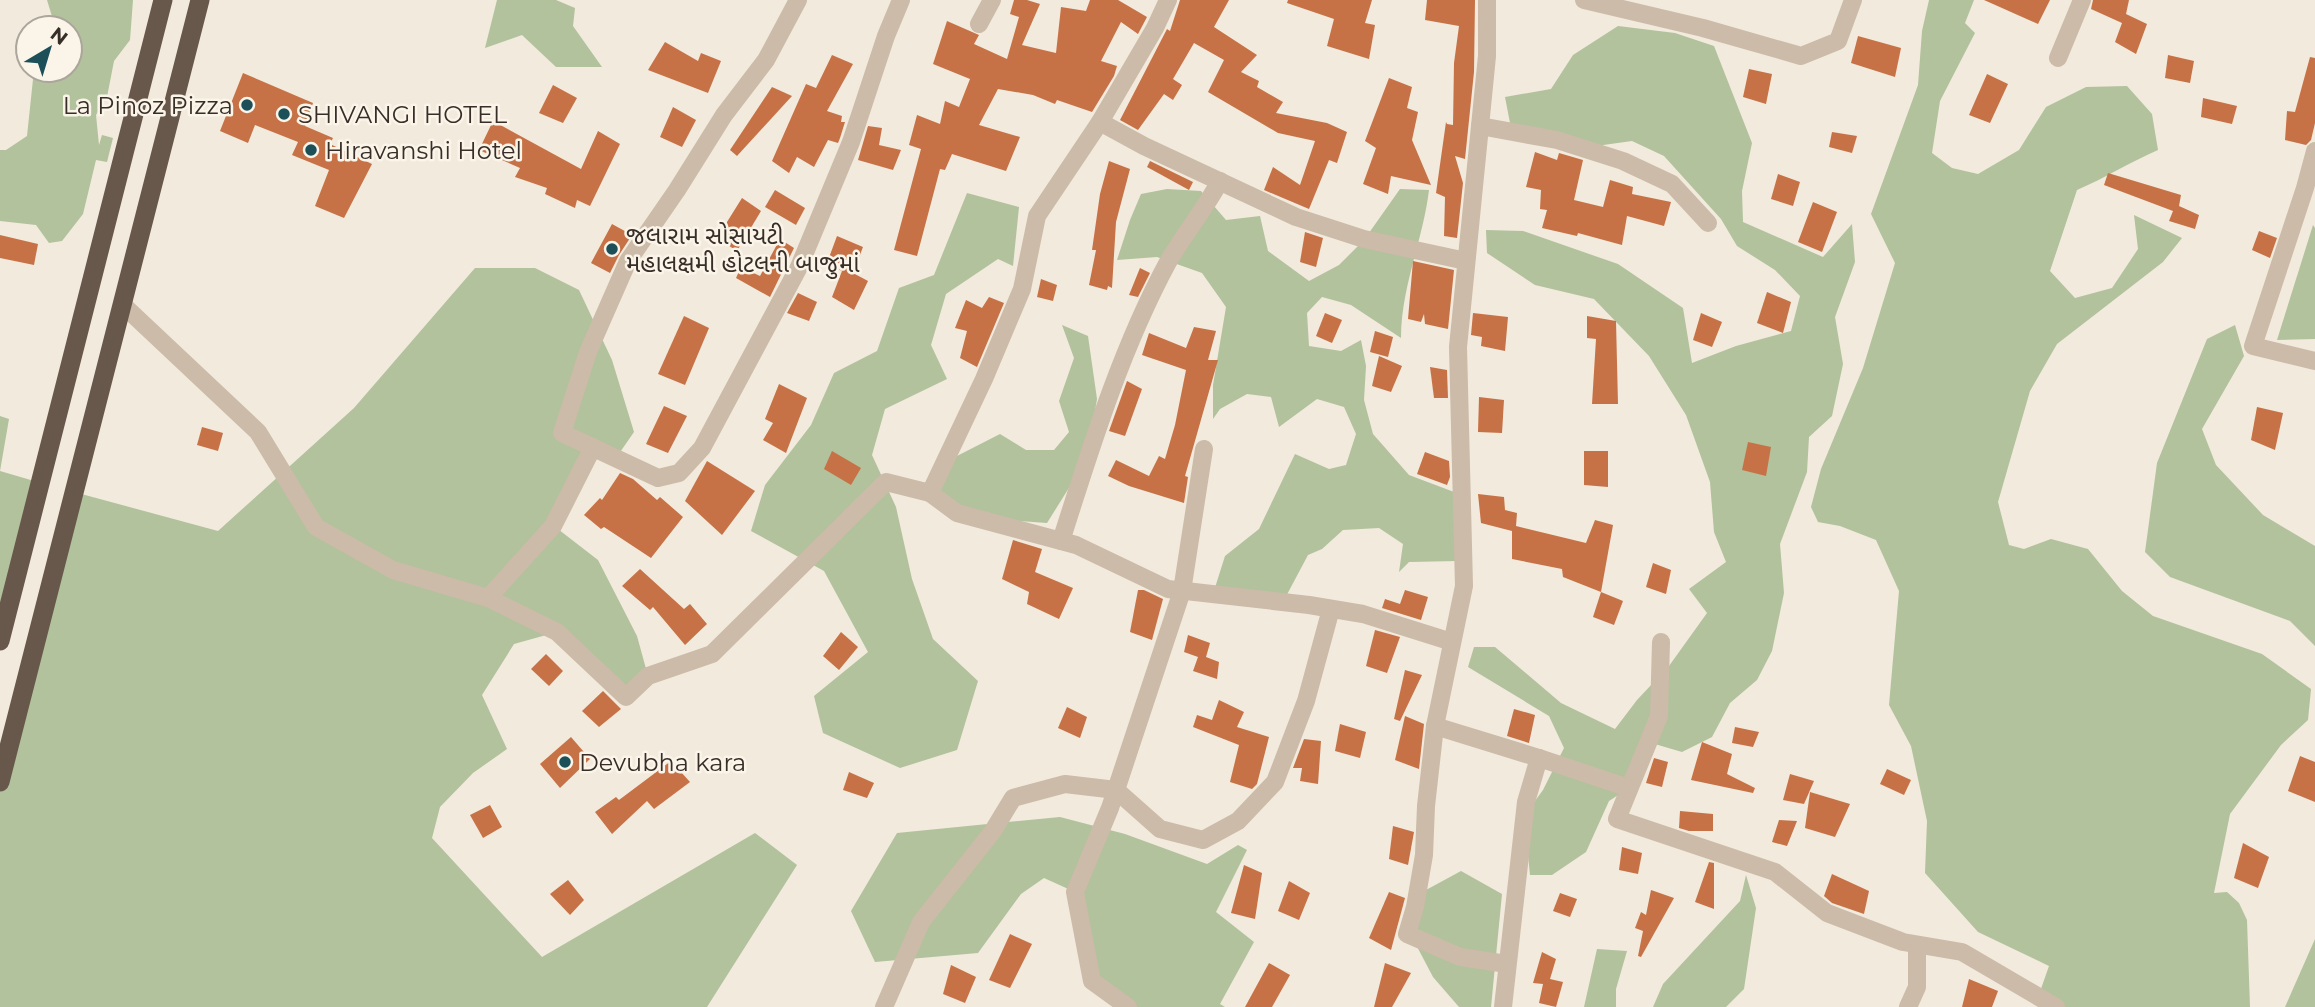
<svg xmlns="http://www.w3.org/2000/svg" width="2315" height="1007" font-family="Montserrat,'Noto Sans Gujarati',sans-serif">
<style>
.green{fill:#b1c29c}
.building{fill:#c77246}
.lines{fill:none;stroke-linecap:round;stroke-linejoin:round}
.minor{stroke:#cbbba8;stroke-width:18}
.trunk{stroke:#68584c;stroke-width:19}
.poi-dot{fill:#1d4f59;stroke:#faf4e9;stroke-width:2.5}
.labels{text-anchor:middle;dominant-baseline:central;stroke-width:5;stroke-linejoin:round;paint-order:stroke}
.poi-label{font-size:24px;fill:#372e28;stroke:#faf4e9;text-anchor:start}
</style>
<rect width="100%" height="100%" fill="#f2eadc"/>
<!-- green -->
<g class="green">
<polygon points="47,0 133,0 130,40 114,61 107,97 96,115 99,145 102,135 113,138 107,162 96,160 83,214 62,241 49,243 36,225 0,221 0,150 6,150 27,136 34,70 70,70 70,28 52,28 54,23"/>
<polygon points="497,0 556,0 575,8 573,26 602,67 556,67 522,35 485,48"/>
<path d="M 1929,0 L 1974,0 L 1965,23 L 1975,33 L 1940,101 L 1932,153 L 1952,168 L 1978,174 L 2019,150 L 2046,107 L 2086,87 L 2127,86 L 2152,114 L 2158,150 C 2130,162 2105,178 2077,190 L 2050,271 L 2075,298 L 2112,288 L 2138,249 L 2134,215 L 2182,238 L 2163,262 L 2057,344 L 2030,391 L 1998,502 L 2009,545 L 2024,549 L 2051,539 L 2088,549 L 2122,591 L 2153,616 L 2262,654 L 2311,689 L 2308,720 L 2281,745 L 2230,814 L 2214,893 L 2227,892 L 2239,903 L 2247,920 L 2250,1007 L 2038,1007 L 2036,1003 L 2049,966 L 1978,932 L 1925,873 L 1927,821 L 1911,746 L 1889,705 L 1899,591 L 1876,540 L 1840,526 L 1818,522 L 1811,507 L 1821,469 L 1863,368 L 1895,263 L 1871,214 L 1918,85 L 1922,31 Z"/>
<polygon points="1618,26 1675,33 1714,46 1752,143 1742,191 1743,222 1823,257 1852,224 1855,262 1835,317 1843,364 1832,416 1809,437 1807,472 1780,544 1784,593 1772,651 1757,680 1730,703 1712,737 1682,752 1648,742 1629,788 1609,801 1586,852 1552,875 1530,875 1524,816 1543,790 1564,748 1549,716 1468,667 1474,647 1495,647 1561,703 1615,729 1637,700 1669,666 1707,613 1689,589 1726,562 1714,532 1710,482 1686,415 1649,356 1594,299 1535,285 1487,253 1486,230 1523,231 1618,264 1683,308 1692,363 1736,346 1791,331 1800,296 1775,270 1737,246 1721,219 1664,156 1632,141 1596,146 1510,123 1505,97 1551,89 1573,55"/>
<path d="M 1167,189 L 1201,191 L 1226,220 L 1260,216 L 1268,251 L 1309,281 L 1339,265 L 1364,240 L 1400,189 L 1429,190 C 1423,240 1401,287 1401,338 L 1351,305 L 1322,297 L 1307,313 L 1309,346 L 1341,351 L 1361,340 L 1366,366 L 1364,400 L 1373,434 L 1409,475 L 1462,495 L 1457,561 L 1409,562 L 1399,572 L 1403,544 L 1379,528 L 1343,530 L 1322,549 L 1308,555 L 1283,602 L 1213,594 L 1225,556 L 1259,529 L 1295,454 L 1329,469 L 1346,465 L 1356,434 L 1344,407 L 1317,399 L 1279,427 L 1271,397 L 1247,394 L 1220,409 L 1213,419 L 1213,385 L 1226,307 L 1202,273 L 1157,257 L 1117,260 L 1130,220 L 1141,194 Z"/>
<polygon points="967,193 1019,207 1013,266 998,259 946,294 931,345 947,379 885,409 872,455 896,507 912,579 933,639 978,681 957,750 900,768 823,733 814,696 868,652 824,571 751,531 765,485 811,425 834,373 877,351 899,288 934,275"/>
<polygon points="2313,225 2315,228 2315,339 2277,340"/>
<polygon points="475,268 535,268 579,290 612,360 634,432 616,458 593,447 554,526 598,560 637,636 648,676 626,697 557,632 514,644 482,695 507,749 473,773 440,807 432,838 542,957 755,833 797,865 707,1007 0,1007 0,782 74,492 218,531 354,408"/>
<polygon points="1062,325 1088,336 1097,399 1087,459 1047,523 975,518 930,493 957,456 1000,434 1026,450 1054,450 1069,432 1059,401 1074,358"/>
<polygon points="2235,325 2244,356 2202,429 2216,465 2263,515 2315,546 2315,646 2290,621 2170,577 2145,552 2157,463 2207,339"/>
<polygon points="0,416 9,419 0,471 41,483 0,628"/>
<polygon points="1060,817 1125,834 1207,864 1238,845 1247,850 1216,912 1254,942 1220,1004 1225,1007 1113,1007 1092,981 1075,892 1044,878 1021,894 978,953 875,962 851,911 897,833"/>
<polygon points="1461,871 1502,894 1491,1007 1459,1007 1433,977 1412,937 1426,890"/>
<polygon points="1746,875 1756,908 1744,989 1726,1007 1653,1007 1663,984 1740,901"/>
<polygon points="2315,939 2315,1007 2285,1007"/>
<polygon points="1597,949 1627,951 1616,989 1616,1007 1584,1007"/>
</g>
<!-- building -->
<g class="building">
<polygon points="1014,0 1027,0 1040,4 1022,45 1056,53 1061,7 1086,11 1090,0 1118,0 1147,17 1138,34 1121,22 1101,61 1117,66 1114,76 1092,112 1057,100 1055,104 1033,95 998,89 979,125 1020,137 1006,171 952,154 945,170 940,169 917,256 894,250 921,149 909,145 917,115 940,124 945,101 959,107 970,79 933,64 947,21 979,35 974,44 1007,59 1019,17 1010,14"/>
<polygon points="1180,0 1229,0 1214,27 1257,55 1241,72 1259,81 1257,87 1283,102 1276,113 1327,123 1347,132 1337,163 1329,160 1309,209 1264,190 1273,167 1300,185 1315,141 1278,133 1208,92 1224,60 1194,43 1173,79 1182,85 1173,100 1164,94 1138,130 1120,120 1167,29 1170,31"/>
<polygon points="1288,0 1372,0 1365,23 1375,25 1369,59 1327,46 1334,19 1287,3"/>
<polygon points="1427,0 1475,0 1474,72 1465,159 1455,156 1463,183 1457,238 1444,236 1445,197 1436,193 1446,122 1447,124 1453,125 1454,63 1459,26 1425,20"/>
<polygon points="1984,0 2050,0 2038,24"/>
<polygon points="2093,0 2129,0 2126,14 2147,24 2136,54 2115,42 2122,23 2091,9"/>
<polygon points="1858,36 1901,48 1895,77 1851,63"/>
<polygon points="665,42 698,61 701,53 721,61 708,93 648,70"/>
<polygon points="832,55 853,64 827,111 842,116 841,122 845,122 840,138 838,143 828,140 814,167 797,157 789,173 772,161 806,84 816,88"/>
<polygon points="2168,55 2194,61 2190,83 2165,78"/>
<polygon points="2310,57 2315,58 2315,123 2311,140 2306,145 2285,140 2287,111 2295,112"/>
<polygon points="1749,69 1772,74 1766,104 1743,97"/>
<polygon points="243,73 313,103 305,126 333,138 330,144 372,164 344,218 315,206 329,170 292,155 298,142 255,125 248,143 220,131"/>
<polygon points="1987,74 2008,84 1990,123 1969,115"/>
<polygon points="1389,78 1412,87 1407,108 1418,112 1412,140 1431,185 1391,176 1388,194 1363,184 1376,148 1365,141"/>
<polygon points="553,85 577,98 563,123 539,113"/>
<polygon points="772,87 792,96 737,156 730,150"/>
<polygon points="2203,98 2237,106 2232,124 2201,117"/>
<polygon points="673,107 696,120 682,147 660,137"/>
<polygon points="493,121 581,169 598,131 620,144 590,206 577,200 575,208 545,194 547,188 515,177 520,168 479,150"/>
<polygon points="868,126 882,128 879,145 901,150 893,170 858,160"/>
<polygon points="1832,132 1857,136 1852,153 1829,147"/>
<polygon points="1535,152 1557,160 1559,153 1583,160 1574,200 1603,207 1610,180 1633,187 1632,194 1671,202 1664,226 1627,216 1622,245 1578,233 1577,236 1542,228 1547,210 1540,209 1541,190 1526,187"/>
<polygon points="1109,161 1130,169 1116,222 1112,288 1108,286 1107,290 1089,285 1096,250 1092,250 1100,194"/>
<polygon points="1150,161 1193,182 1189,190 1147,167"/>
<polygon points="2108,173 2181,195 2179,206 2199,215 2195,229 2169,221 2173,211 2104,185"/>
<polygon points="1778,174 1800,182 1793,206 1771,199"/>
<polygon points="775,190 805,208 796,225 765,207"/>
<polygon points="742,198 761,211 737,251 717,238"/>
<polygon points="1813,202 1837,212 1822,252 1798,242"/>
<polygon points="612,224 632,235 619,255 610,273 591,263"/>
<polygon points="2259,231 2277,238 2270,258 2252,250"/>
<polygon points="1305,232 1323,238 1316,267 1300,262"/>
<polygon points="0,235 38,244 34,265 0,258"/>
<polygon points="837,236 863,247 853,273 868,281 854,310 832,297 842,271 827,263"/>
<polygon points="780,239 794,248 770,297 736,278 741,267 760,276"/>
<polygon points="1413,261 1454,270 1448,329 1425,324 1424,314 1421,322 1408,319"/>
<polygon points="1140,268 1150,273 1138,297 1129,295"/>
<polygon points="1041,279 1057,285 1053,301 1037,297"/>
<polygon points="1767,292 1791,302 1783,333 1757,323"/>
<polygon points="798,293 817,302 809,321 787,313"/>
<polygon points="989,297 1004,303 977,367 960,358 967,331 955,328 966,300 982,308"/>
<polygon points="1325,313 1342,320 1332,343 1316,336"/>
<polygon points="1473,313 1508,317 1505,351 1481,346 1482,337 1471,335"/>
<polygon points="1701,313 1722,322 1712,347 1693,340"/>
<polygon points="684,316 709,328 685,385 658,374"/>
<polygon points="1587,316 1616,321 1618,404 1592,404 1596,339 1587,338"/>
<polygon points="1194,327 1216,331 1208,360 1218,360 1185,476 1188,477 1184,503 1129,486 1108,476 1116,460 1149,476 1159,456 1165,459 1175,425 1186,370 1142,355 1149,333 1186,348"/>
<polygon points="1375,331 1393,337 1388,357 1370,352"/>
<polygon points="1379,356 1402,366 1391,392 1372,386"/>
<polygon points="1430,367 1447,370 1448,398 1434,398"/>
<polygon points="1127,381 1142,389 1125,436 1109,431"/>
<polygon points="779,384 807,398 786,453 763,440 773,423 765,419"/>
<polygon points="1479,397 1504,400 1502,433 1478,432"/>
<polygon points="664,406 687,416 668,453 646,444"/>
<polygon points="2257,407 2283,413 2275,450 2251,440"/>
<polygon points="202,427 223,433 218,451 197,445"/>
<polygon points="1748,442 1771,447 1766,476 1742,470"/>
<polygon points="832,451 861,468 851,485 824,469"/>
<polygon points="1584,451 1608,451 1608,487 1584,485"/>
<polygon points="1425,452 1449,461 1450,477 1447,485 1417,474"/>
<polygon points="707,461 755,491 722,535 685,501"/>
<polygon points="620,473 633,479 657,500 660,497 683,517 651,558 604,527 601,529 584,515 600,498 602,500"/>
<polygon points="1478,494 1504,497 1505,510 1517,513 1516,526 1586,543 1595,520 1613,525 1601,592 1563,577 1562,569 1512,559 1512,531 1481,523"/>
<polygon points="1013,540 1042,549 1035,572 1073,588 1059,619 1027,604 1029,592 1002,579"/>
<polygon points="1653,563 1671,570 1666,594 1646,587"/>
<polygon points="640,569 684,609 690,604 707,624 685,645 653,607 650,610 622,586"/>
<polygon points="1138,590 1144,590 1163,599 1152,640 1130,632"/>
<polygon points="1405,590 1428,597 1421,620 1382,608 1385,599 1400,604"/>
<polygon points="1601,592 1623,601 1614,625 1593,617"/>
<polygon points="1375,630 1400,637 1387,673 1366,666"/>
<polygon points="841,632 858,647 839,670 823,656"/>
<polygon points="1188,635 1210,643 1206,657 1219,662 1217,679 1193,671 1198,657 1184,652"/>
<polygon points="546,654 563,671 549,686 531,669"/>
<polygon points="1405,670 1422,675 1400,721 1394,719"/>
<polygon points="603,691 621,709 599,727 582,711"/>
<polygon points="1219,700 1244,712 1237,727 1269,737 1257,784 1252,789 1230,782 1239,745 1193,727 1197,715 1212,720"/>
<polygon points="1067,707 1087,717 1080,738 1058,728"/>
<polygon points="1514,709 1535,715 1529,743 1507,736"/>
<polygon points="1405,716 1424,724 1419,769 1395,760"/>
<polygon points="1340,724 1366,732 1360,758 1335,751"/>
<polygon points="1735,727 1759,732 1753,747 1732,743"/>
<polygon points="571,737 590,759 560,788 540,764"/>
<polygon points="1304,739 1321,741 1318,784 1300,781 1302,768 1293,768"/>
<polygon points="1702,742 1732,754 1727,774 1755,788 1753,793 1691,780"/>
<polygon points="2300,756 2315,762 2315,802 2288,791"/>
<polygon points="1654,758 1668,762 1662,787 1646,783"/>
<polygon points="671,761 690,782 654,809 647,801 612,834 595,812 616,797 619,800"/>
<polygon points="1887,769 1911,780 1904,795 1880,784"/>
<polygon points="849,772 874,783 867,798 843,790"/>
<polygon points="1790,774 1814,781 1804,804 1783,800"/>
<polygon points="1810,792 1850,804 1835,837 1805,828"/>
<polygon points="490,805 502,827 483,838 470,815"/>
<polygon points="1680,811 1713,814 1713,831 1689,831 1679,828"/>
<polygon points="1779,820 1797,821 1787,846 1772,842"/>
<polygon points="1393,826 1414,832 1408,865 1389,859"/>
<polygon points="2243,843 2269,857 2258,888 2234,878"/>
<polygon points="1622,847 1642,853 1638,874 1619,870"/>
<polygon points="1709,862 1714,863 1714,909 1695,902"/>
<polygon points="1244,865 1262,873 1255,919 1231,913"/>
<polygon points="1832,874 1869,891 1864,914 1832,903 1824,896"/>
<polygon points="568,880 584,900 570,915 550,894"/>
<polygon points="1289,881 1310,893 1299,920 1278,911"/>
<polygon points="1651,890 1674,898 1641,957 1638,956 1643,931 1635,928 1641,912 1646,915"/>
<polygon points="1389,892 1405,898 1391,950 1369,938"/>
<polygon points="1560,893 1577,899 1570,917 1553,911"/>
<polygon points="1010,934 1032,944 1010,988 989,980"/>
<polygon points="1542,952 1556,959 1550,979 1563,982 1556,1007 1539,1003 1543,984 1533,983"/>
<polygon points="1269,963 1290,975 1272,1007 1245,1007"/>
<polygon points="1385,963 1411,973 1392,1007 1374,1007"/>
<polygon points="951,965 976,977 965,1003 943,994"/>
<polygon points="1969,979 1998,991 1992,1007 1962,1007"/>
</g>
<g class="lines">
<!-- minor -->
<g class="minor">
<polyline points="798,0 766,60 724,115 677,190 628,261 588,352 562,433 658,478 679,473 702,448 799,267 851,142 886,36 901,0"/>
<polyline points="1487,0 1487,56 1458,347 1464,586 1435,726 1426,806 1424,855 1415,907 1407,934 1460,957 1507,964"/>
<polyline points="1584,0 1703,28 1801,56 1838,41 1853,0"/>
<polyline points="979,24 992,0"/>
<polyline points="2058,58 2082,0"/>
<polyline points="1100,122 1144,146 1296,217 1364,239 1466,261"/>
<polyline points="1480,126 1557,140 1623,161 1672,184 1708,223"/>
<polyline points="2315,151 2305,188 2253,346 2315,361"/>
<polyline points="123,305 258,432 316,527 393,570 488,598 557,632 626,697 648,676 712,654 886,482 930,493 984,379 1022,289 1037,216 1100,122 1155,28 1168,0"/>
<polyline points="930,493 957,513 1076,545 1168,589 1309,605 1363,614 1452,642"/>
<path d="M 1061,541 C 1091,447 1121,349 1168,262 C 1184,234 1205,209 1220,181"/>
<polyline points="488,598 553,526 593,447"/>
<polyline points="1661,642 1659,716 1617,819 1775,872 1827,913 1903,942 1962,952 2056,1007"/>
<polyline points="1435,726 1539,758 1629,788"/>
<polyline points="884,1007 921,922 993,831 1013,798 1065,784 1116,790 1160,829 1203,840 1238,821 1275,782 1306,701 1331,609"/>
<polyline points="1128,1007 1092,981 1075,892 1110,808 1182,591 1204,449"/>
<polyline points="1503,1007 1526,802 1539,758"/>
<polyline points="1908,1007 1917,987 1917,945"/>
</g>
<!-- trunk -->
<g class="trunk">
<polyline points="0,641 163,0"/>
<polyline points="0,782 200,0"/>
</g>
</g>
<!-- markers -->
<g class="poi-dot">
<circle cx="247" cy="105" r="7"/>
<circle cx="284" cy="114" r="7"/>
<circle cx="311" cy="150" r="7"/>
<circle cx="612" cy="249" r="7"/>
<circle cx="565" cy="762" r="7"/>
</g>
<g class="labels">
<!-- poi labels -->
<g class="poi-label">
<text x="233" y="105" text-anchor="end">La Pinoz Pizza</text>
<text x="298" y="114">SHIVANGI HOTEL</text>
<text x="325" y="150">Hiravanshi Hotel</text>
<text x="626" y="235">જલારામ સોસાયટી<tspan x="626" dy="28">મહાલ‌ક્ષમી હોટલની બાજુમાં</tspan></text>
<text x="579" y="762">Devubha kara</text>
</g>
</g>
<!-- north arrow -->
<g transform="translate(49 49) rotate(38)"><circle r="33" fill="#faf4e9" stroke="#aca59c" stroke-width="2"/>
<path d="M0-5L12 26L0 18L-12 26Z" fill="#1d4f59"/>
<text y="-10" font-size="19" font-weight="bold" text-anchor="middle" fill="#372e28">N</text>
</g>
</svg>
